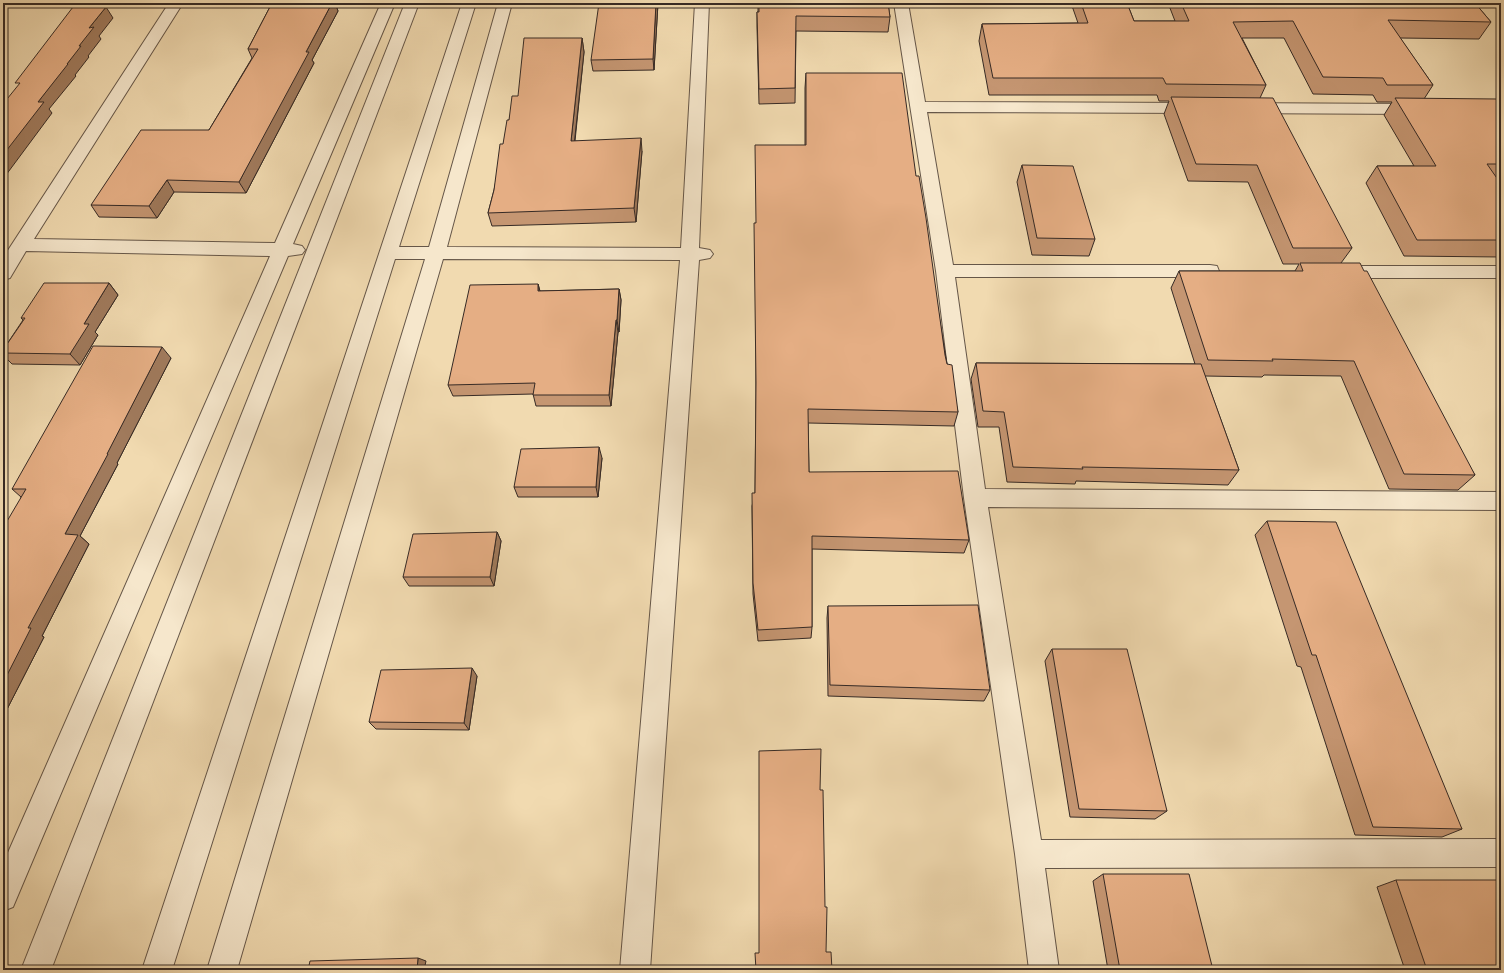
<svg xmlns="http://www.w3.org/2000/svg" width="1504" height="973" font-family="'Libre Bodoni',serif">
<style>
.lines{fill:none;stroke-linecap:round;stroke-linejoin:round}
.minor-casing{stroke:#655648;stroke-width:2}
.minor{fill:#f6e7cc;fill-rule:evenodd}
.wall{fill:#c59672;stroke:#362a25}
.shaded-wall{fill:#a07a5c;stroke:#362a25}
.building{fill:#e5ae84;stroke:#362a25}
</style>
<rect width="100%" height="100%" fill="#f1dab0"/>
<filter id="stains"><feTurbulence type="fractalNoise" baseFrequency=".005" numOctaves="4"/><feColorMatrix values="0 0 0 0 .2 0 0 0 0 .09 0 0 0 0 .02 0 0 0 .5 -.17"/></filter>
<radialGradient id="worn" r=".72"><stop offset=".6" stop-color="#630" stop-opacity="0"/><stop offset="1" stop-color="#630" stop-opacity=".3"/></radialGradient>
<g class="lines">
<defs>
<g id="minor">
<polygon points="169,3 183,3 34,239 275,243 381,3 395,3 293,244 302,246 305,250 302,254 288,256 13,907 3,911 3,864 270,256 26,251 10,278 3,280 3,258"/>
<polygon points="405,3 419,3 51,970 21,970"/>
<polygon points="462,3 476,3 399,247 429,247 498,3 512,3 447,247 681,248 695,3 709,3 699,248 710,250 713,254 710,258 699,260 650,970 620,970 680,260 443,259 237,970 207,970 425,259 395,259 172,970 142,970"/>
<polygon points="894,3 908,3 925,102 1196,103 1202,105 1204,108 1202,111 1196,113 927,112 953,265 1210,265 1217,266 1219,271 1217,276 1210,277 955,277 985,489 1501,492 1501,510 988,507 1041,840 1501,839 1501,867 1045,868 1059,970 1029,970 1015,854 964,498 936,271"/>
<polygon points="1248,103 1418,104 1424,106 1426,109 1424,112 1418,114 1248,113 1242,111 1240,108 1242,105"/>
<polygon points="1338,266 1501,266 1501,278 1338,278 1331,277 1329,272 1331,267"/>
</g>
</defs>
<!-- minor casing -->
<use href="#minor" class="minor-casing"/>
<!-- minor -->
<use href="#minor" class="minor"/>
</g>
<!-- wall -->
<g class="wall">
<polygon points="272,3 335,3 338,11 312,60 314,63 246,193 174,192 157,218 99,217 91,205 209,130 252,58 248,49"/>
<polygon points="658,3 654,70 593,71 591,60"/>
<polygon points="758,3 888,3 890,17 888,32 796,31 795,103 759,104 757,27 757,12 758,12"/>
<polygon points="1071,3 1127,3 1134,21 1175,21 1168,3 1475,3 1491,22 1479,39 1400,38 1433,85 1424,99 1501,104 1501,181 1499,181 1501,184 1501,257 1404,256 1366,183 1377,166 1414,166 1384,115 1392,102 1377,102 1373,95 1313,94 1284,38 1242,38 1266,85 1260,98 1352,248 1341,263 1475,475 1458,490 1389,489 1341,376 1264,375 1262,377 1205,376 1239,470 1228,485 1076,481 1075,484 1007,482 999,427 978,427 971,379 976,363 1195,364 1171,288 1179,271 1295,271 1299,264 1283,264 1248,182 1188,181 1164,114 1169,101 1159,101 1157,95 989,95 979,41 982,24 1078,23"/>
<polygon points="582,38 584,52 575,141 642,151 636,222 492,226 488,213 494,190 509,120 518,96"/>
<polygon points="806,73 916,176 947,364 958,412 954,426 808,423 809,472 969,540 964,553 812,549 812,627 811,638 758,641 753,594 752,506 755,493 756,394 756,223 805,145 805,88"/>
<polygon points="1022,165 1095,239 1089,256 1032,255 1017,182"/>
<polygon points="109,283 118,295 95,332 98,335 80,365 12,364 3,355 3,350 23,320 21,318"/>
<polygon points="538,284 540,291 619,289 621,300 619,332 618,332 611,406 536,406 533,394 453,396 448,385"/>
<polygon points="171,358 117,463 118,464 80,536 89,544 42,636 44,637 3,717 21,497 12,489"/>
<polygon points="602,458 598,497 518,497 514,487"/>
<polygon points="1267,521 1462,829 1442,837 1355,835 1301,667 1297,666 1255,535"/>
<polygon points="497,532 501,541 494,586 409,586 403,577"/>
<polygon points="828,606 990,690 984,701 828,696 827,618"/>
<polygon points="1052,649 1167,811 1155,819 1070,817 1045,661"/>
<polygon points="477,676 469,730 376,729 369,722"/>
<polygon points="1103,874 1213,970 1108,970 1093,881"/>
<polygon points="1396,880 1501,970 1405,970 1377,887"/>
</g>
<!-- shaded-wall -->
<g class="shaded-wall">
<polygon points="332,3 335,3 338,11 312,60 314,63 246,193 239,182 306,52"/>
<polygon points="656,3 658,3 654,70 653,59"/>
<polygon points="106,7 113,18 99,36 101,39 88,56 89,57 75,75 76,76 49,109 52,113 3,179 3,155 38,102 67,64 79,46 89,28"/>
<polygon points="582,38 584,52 573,155 571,141"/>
<polygon points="641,138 642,151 636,222 634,208"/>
<polygon points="167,180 174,192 157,218 149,206"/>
<polygon points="109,283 118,295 95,332 98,335 80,365 70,354 84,324"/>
<polygon points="538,284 541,295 538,291"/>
<polygon points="619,289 621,300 619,332 617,320"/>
<polygon points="616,320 618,332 611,406 609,395"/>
<polygon points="162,347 171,358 117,463 118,464 80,536 89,544 42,636 44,637 3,717 3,683 28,628 65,534"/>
<polygon points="599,447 602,458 598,497 596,487"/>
<polygon points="497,532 501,541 494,586 490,577"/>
<polygon points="472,668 477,676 469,730 464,723"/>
<polygon points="418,958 426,961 424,970 417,970"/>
</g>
<!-- building -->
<g class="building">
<polygon points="272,3 332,3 306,52 309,52 239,182 167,180 149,206 91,205 141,130 209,130 258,49 248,49"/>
<polygon points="599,3 656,3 653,59 591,60"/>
<polygon points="759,3 888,3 890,17 796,16 795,88 759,89 757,12 759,12"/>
<polygon points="1081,3 1127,3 1134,21 1189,21 1181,3 1475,3 1491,22 1388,20 1433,85 1387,85 1383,78 1323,77 1293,21 1233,22 1266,85 1166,84 1163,78 993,78 982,24 1088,23"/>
<polygon points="73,7 106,7 89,28 94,27 79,46 81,46 67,64 68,64 38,102 44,102 3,155 3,104 20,83 15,83"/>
<polygon points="524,38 582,38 571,141 641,138 634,208 488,213 494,190 500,144 503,144 507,120 509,120 512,96 518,96"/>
<polygon points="806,73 902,73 916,176 919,176 926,218 945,355 947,364 952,365 958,412 808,409 809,472 958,471 969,540 812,536 812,627 758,630 753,583 752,493 755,493 756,383 754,223 756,223 755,145 806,145"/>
<polygon points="1171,97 1273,98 1352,248 1293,248 1257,165 1196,164"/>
<polygon points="1395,98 1498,99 1501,104 1501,164 1487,164 1501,184 1501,240 1417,240 1377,166 1436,166"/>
<polygon points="1022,165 1073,166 1095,239 1037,238"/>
<polygon points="1300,263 1360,263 1364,271 1367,271 1475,475 1404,474 1354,361 1272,359 1273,361 1208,360 1179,271 1303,271"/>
<polygon points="44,283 109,283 84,324 89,324 70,354 3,353 3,350 25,318 21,318"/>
<polygon points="538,284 538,291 619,289 617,320 616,320 609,395 533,395 535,383 448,385 470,285"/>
<polygon points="93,346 162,347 107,454 108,454 65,534 78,535 28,628 31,628 3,683 3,528 26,489 12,489"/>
<polygon points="976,363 1201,364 1239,470 1082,467 1083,469 1013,467 1004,412 983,411"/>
<polygon points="599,447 596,487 514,487 521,449"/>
<polygon points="1267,521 1336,522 1462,829 1373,827 1316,655 1312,655"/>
<polygon points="497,532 490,577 403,577 413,534"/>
<polygon points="978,605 990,690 830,685 828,606"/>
<polygon points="1052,649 1127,649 1167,811 1079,809"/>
<polygon points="472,668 464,723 369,722 381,670"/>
<polygon points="821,749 820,790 823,790 825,907 827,907 826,952 831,952 832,970 756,970 755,953 759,953 759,751"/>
<polygon points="1103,874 1189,874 1213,970 1120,970"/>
<polygon points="1396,880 1501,880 1501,970 1427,970"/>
<polygon points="418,958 417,970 308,970 310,961"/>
</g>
<!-- margin -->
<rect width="1504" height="973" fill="none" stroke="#f1dab0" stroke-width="16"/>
<rect x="4" y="4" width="1496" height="965" fill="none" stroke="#362a25" stroke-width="2"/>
<rect x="8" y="8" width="1488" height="957" fill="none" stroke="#362a25"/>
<rect width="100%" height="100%" filter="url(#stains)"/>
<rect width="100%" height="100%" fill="url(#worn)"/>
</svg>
